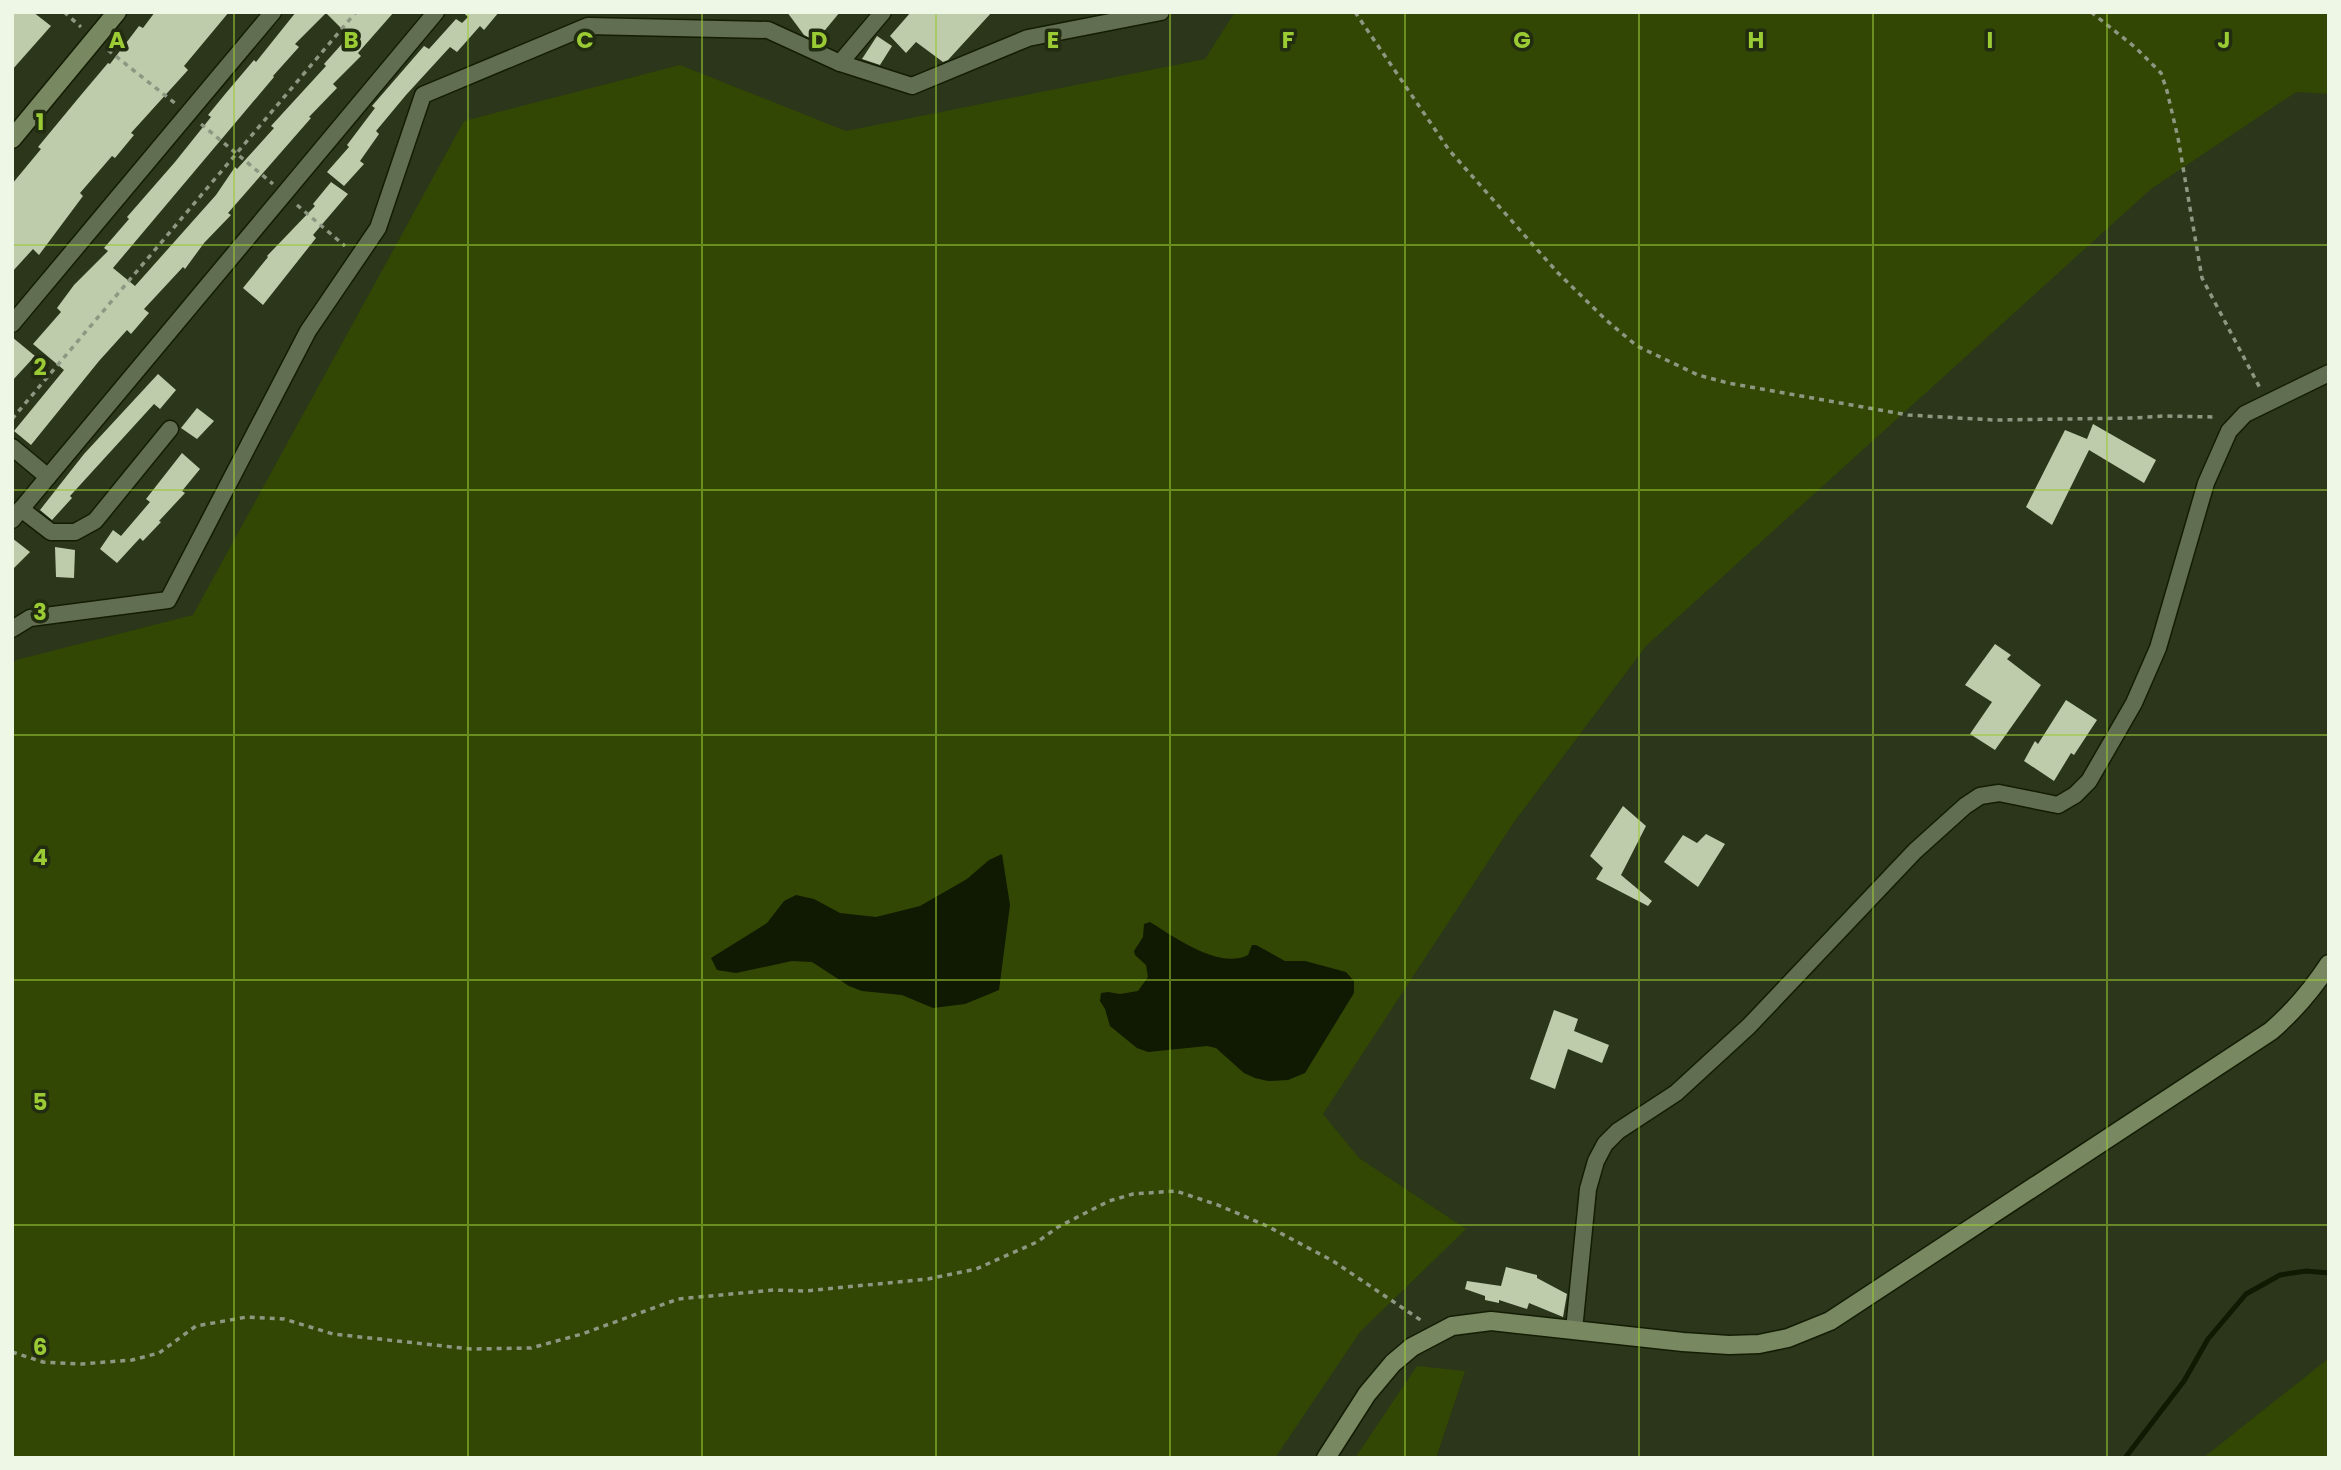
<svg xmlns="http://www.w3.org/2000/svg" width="2341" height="1470" font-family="Poppins,sans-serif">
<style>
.green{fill:#324704}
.water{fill:#101901}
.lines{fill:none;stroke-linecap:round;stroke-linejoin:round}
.stream{stroke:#101901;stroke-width:5}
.building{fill:#beccac;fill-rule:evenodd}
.street-casing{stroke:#141d04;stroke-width:19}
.secondary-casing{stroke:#141d04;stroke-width:21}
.path{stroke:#8d9781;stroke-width:3.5;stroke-dasharray:5 5;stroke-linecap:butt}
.street{stroke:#626e51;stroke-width:16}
.secondary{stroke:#788861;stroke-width:18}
.grid{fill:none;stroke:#9acb34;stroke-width:2;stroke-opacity:0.55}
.grid-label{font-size:23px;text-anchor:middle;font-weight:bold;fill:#9acb34;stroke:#222c11;stroke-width:7;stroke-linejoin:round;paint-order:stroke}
</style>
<rect width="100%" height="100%" fill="#2b361b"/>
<!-- green -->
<g class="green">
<polygon points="1235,12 2329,12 2329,94 2296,92 2151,189 1646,646 1514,822 1323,1114 1359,1158 1466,1229 1360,1332 1275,1458 12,1458 12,664 16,660 193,615 464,121 680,65 846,131 1205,59"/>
<polygon points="2329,1358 2329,1458 2203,1458"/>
<polygon points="1417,1366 1465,1371 1436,1458 1355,1458"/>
</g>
<!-- water -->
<g class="water">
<polygon points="1002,854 1010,905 999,990 965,1004 933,1008 902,995 862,991 849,986 812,962 792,961 736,973 717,970 711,958 767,923 784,901 796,895 814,899 840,913 876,917 920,906 967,879 989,860"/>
<path d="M 1150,922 C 1174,937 1220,970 1248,955 L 1252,945 L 1256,945 L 1285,961 L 1305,961 L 1346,972 L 1354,981 L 1354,993 L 1305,1073 L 1288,1080 L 1268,1081 L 1255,1078 L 1244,1073 L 1216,1048 L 1207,1046 L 1148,1052 L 1137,1048 L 1110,1026 L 1105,1009 L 1100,1001 L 1101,993 L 1108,992 L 1120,994 L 1138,991 L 1148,977 L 1146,965 L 1135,955 L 1134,951 L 1143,937 L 1144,924 Z"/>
</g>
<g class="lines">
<!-- stream -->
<polyline class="stream" points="2125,1458 2184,1381 2208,1339 2246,1294 2280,1275 2306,1271 2329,1273"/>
</g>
<!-- building -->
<g class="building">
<polygon points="12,12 33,12 51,26 12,70"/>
<polygon points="155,12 229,12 184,66 188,70 131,133 134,135 115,158 112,156 80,193 83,196 39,255 33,249 12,272 12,184 41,149 38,147 81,95 108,63 110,64 139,26 143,28"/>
<path d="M 296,12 L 394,12 L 358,53 L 361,56 L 333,84 L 337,88 L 309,117 L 311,118 L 228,213 L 231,215 L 204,243 L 185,269 L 183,267 L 144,309 L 149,313 L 131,334 L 127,330 L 99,361 L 31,445 L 14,431 L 64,370 L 33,344 L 61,312 L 57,308 L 74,285 L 108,251 L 104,248 L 129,219 L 127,217 L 175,162 L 211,117 L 208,115 L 226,93 L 254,60 L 256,62 ZM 326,13 L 349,36 L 324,64 L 326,66 L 271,126 L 274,128 L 237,169 L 235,167 L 216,195 L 135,286 L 113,268 L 274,77 L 273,76 L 299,47 L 295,44 Z"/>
<polygon points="463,12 499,12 484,30 480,26 457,52 450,47 406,95 376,131 379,134 360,161 364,164 344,186 327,172 349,147 347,145 375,108 372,106 424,46 429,49 456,19 462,23 468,17"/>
<polygon points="787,12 840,12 816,41 804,35"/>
<polygon points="911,12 992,12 948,60 943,62 916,42 906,53 890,36"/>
<polygon points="877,36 892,46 880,65 862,59"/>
<polygon points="331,182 348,194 313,235 316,238 263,305 243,288 268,257 267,256 315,206 313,204"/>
<polygon points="12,337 35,356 12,381"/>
<polygon points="158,374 176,390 160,409 154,404 70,496 72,498 52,520 40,510 84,454"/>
<polygon points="197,408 214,421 197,439 181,428"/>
<polygon points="2093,424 2156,460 2144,483 2089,450 2052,525 2026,507 2065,430 2087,439"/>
<polygon points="182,453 200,469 182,491 185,493 159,521 161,522 143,541 140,538 117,563 100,549 113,530 121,536 150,502 146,499"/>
<polygon points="12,538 30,552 12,570"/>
<polygon points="55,547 75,550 74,578 56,577"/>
<polygon points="1995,644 2011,655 2007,659 2041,685 1995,750 1970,734 1992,702 1965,685"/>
<polygon points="2066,700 2097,720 2074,755 2071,753 2054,781 2024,761 2035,741 2038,744"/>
<polygon points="1623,806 1646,826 1621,875 1652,901 1648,906 1596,879 1603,868 1590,856"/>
<polygon points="1706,834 1725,844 1698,887 1664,862 1683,835 1697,843"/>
<polygon points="1554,1010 1578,1019 1574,1031 1609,1045 1602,1063 1568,1049 1555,1089 1530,1079"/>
<polygon points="1506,1267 1537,1275 1537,1278 1567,1294 1563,1317 1529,1303 1527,1309 1499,1300 1499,1303 1485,1300 1485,1296 1465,1289 1467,1281 1501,1286"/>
</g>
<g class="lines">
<defs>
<g id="street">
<polyline points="840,63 883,12"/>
<polyline points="12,324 273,12"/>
<polyline points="12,447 48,477"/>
<polyline points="21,509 51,532 75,532 95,521 170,429"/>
<polyline points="12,520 436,12"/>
<polyline points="12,629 30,618 168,600 308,331 378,228 423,95 588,26 768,30 840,63 912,86 1028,38 1161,12"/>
<polyline points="1574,1330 1588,1189 1596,1161 1605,1144 1618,1131 1676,1093 1749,1026 1915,851 1965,806 1980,796 1999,793 2058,805 2075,795 2089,781 2134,703 2158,648 2206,483 2229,431 2245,414 2329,373"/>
</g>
<g id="secondary">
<polyline points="12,139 117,12"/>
<path d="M 1326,1458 L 1367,1394 L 1393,1363 L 1412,1347 L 1452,1326 L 1491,1321 L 1683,1342 L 1729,1345 L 1759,1344 L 1788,1338 L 1830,1321 L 2271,1031 C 2294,1011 2312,990 2329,964"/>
</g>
</defs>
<!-- street casing -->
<use href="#street" class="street-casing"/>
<!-- secondary casing -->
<use href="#secondary" class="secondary-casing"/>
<!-- path -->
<g class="path">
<polyline points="64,12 81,27"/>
<polyline points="1355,12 1449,150 1558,273 1606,320 1637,346 1698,375 1728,383 1908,415 1994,420 2134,418 2164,416 2217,417"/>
<polyline points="2091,12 2136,48 2161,73 2167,91 2178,138 2202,278 2260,388"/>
<polyline points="108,50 176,104"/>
<polyline points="201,124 273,184"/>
<polyline points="297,205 345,246"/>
<polyline points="12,419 356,12"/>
<polyline points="12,1352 43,1362 81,1364 132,1360 159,1353 196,1326 247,1317 284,1319 333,1334 471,1349 531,1348 582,1334 678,1299 774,1290 805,1291 928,1279 976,1269 1037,1242 1058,1227 1109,1201 1133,1194 1176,1191 1218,1205 1267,1226 1333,1261 1422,1321"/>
</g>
<!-- street -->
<use href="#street" class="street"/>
<!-- secondary -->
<use href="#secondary" class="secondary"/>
</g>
<!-- grid -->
<path class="grid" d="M 234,12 L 234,1458M 468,12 L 468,1458M 702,12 L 702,1458M 936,12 L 936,1458M 1170,12 L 1170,1458M 1405,12 L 1405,1458M 1639,12 L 1639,1458M 1873,12 L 1873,1458M 2107,12 L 2107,1458M 12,245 L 2329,245M 12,490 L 2329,490M 12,735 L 2329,735M 12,980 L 2329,980M 12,1225 L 2329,1225"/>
<g class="grid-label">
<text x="117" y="48">A</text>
<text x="351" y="48">B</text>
<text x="585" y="48">C</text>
<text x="819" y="48">D</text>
<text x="1053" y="48">E</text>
<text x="1288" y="48">F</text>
<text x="1522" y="48">G</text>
<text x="1756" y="48">H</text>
<text x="1990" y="48">I</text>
<text x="2224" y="48">J</text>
<text x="40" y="130">1</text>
<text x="40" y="375">2</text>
<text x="40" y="620">3</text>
<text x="40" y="865">4</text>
<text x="40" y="1110">5</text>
<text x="40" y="1355">6</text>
</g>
<!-- border -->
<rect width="2341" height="1470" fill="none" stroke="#eef6e5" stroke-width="28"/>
</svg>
